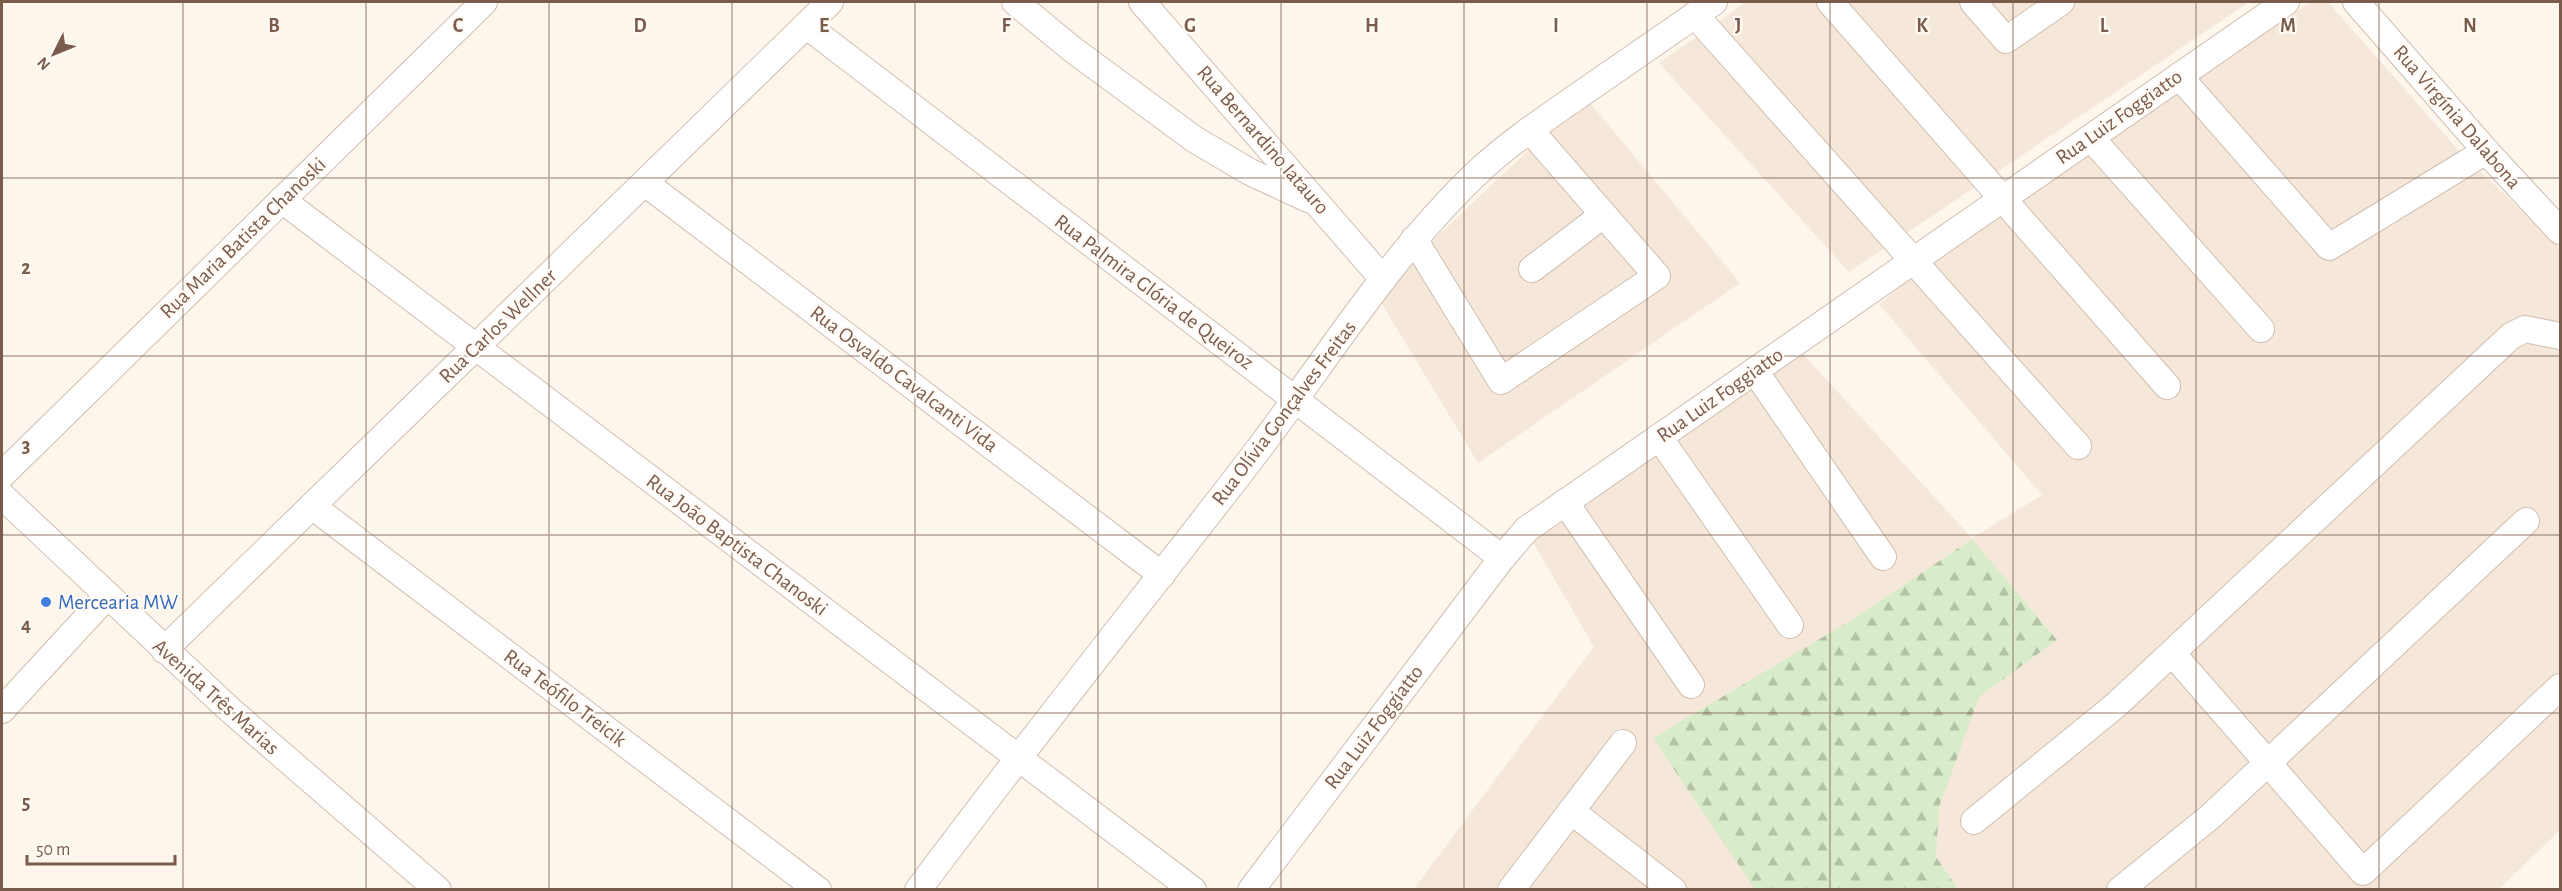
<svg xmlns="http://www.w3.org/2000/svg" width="2562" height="891" font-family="'Alegreya Sans',sans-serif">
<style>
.residential{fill:#f5e8da}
.forest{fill:url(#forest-firs)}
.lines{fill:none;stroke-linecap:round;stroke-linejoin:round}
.minor-casing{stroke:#d1beb0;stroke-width:28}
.minor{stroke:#fff;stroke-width:26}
.grid{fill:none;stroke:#7a5c4d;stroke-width:1.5;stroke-opacity:0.55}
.shop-dot{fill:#3f7fe0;stroke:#fffaf3;stroke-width:2}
.labels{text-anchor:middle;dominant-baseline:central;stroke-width:4.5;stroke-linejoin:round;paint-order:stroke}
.street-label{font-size:21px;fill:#7a5c4d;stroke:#fffaf3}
.shop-label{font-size:21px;fill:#366cbe;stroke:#fffaf3;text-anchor:start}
.grid-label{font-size:20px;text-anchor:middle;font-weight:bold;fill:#7a5c4d;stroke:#fffaf3;stroke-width:4.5;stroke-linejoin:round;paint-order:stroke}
</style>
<defs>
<pattern id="forest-firs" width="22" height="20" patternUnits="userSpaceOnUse" patternTransform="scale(1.5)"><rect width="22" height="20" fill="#d8ecc9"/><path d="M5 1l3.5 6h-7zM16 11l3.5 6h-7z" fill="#b4c2a5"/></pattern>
</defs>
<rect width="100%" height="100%" fill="#fdf6ec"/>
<!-- residential -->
<g class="residential">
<polygon points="1746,2 2249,2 1849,272 1659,63"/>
<polygon points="2311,2 2328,2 2461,153 2560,247 2560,830 2499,889 1413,890 1594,647 1531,539 1802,353 1972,538 2042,495 1879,304 1924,269 2102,141"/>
<polygon points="1585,97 1740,283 1478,463 1376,294"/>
</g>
<!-- forest -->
<polygon class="forest" points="1972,539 2057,640 1979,697 1939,807 1936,857 1958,889 1755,889 1653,738 1853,619"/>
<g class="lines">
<defs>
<g id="minor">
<polyline points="1015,2 1072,49 1194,139 1250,172 1308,199"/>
<polyline points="1142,2 1383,279"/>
<polyline points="1830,2 2167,386"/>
<polyline points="1973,2 2006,40 2061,2"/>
<polyline points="2356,2 2486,151 2560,231"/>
<polyline points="1695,15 2078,446"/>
<polyline points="807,26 1502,558"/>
<polyline points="2179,76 2329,247 2486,151"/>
<polyline points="2091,138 2261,329"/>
<polyline points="645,183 1162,575"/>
<polyline points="282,200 1193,890"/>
<polyline points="1414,239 1501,381 1657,276 1530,130"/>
<polyline points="1532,269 1603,215"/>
<polyline points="1755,371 1883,557"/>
<polyline points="1659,437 1790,625"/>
<polyline points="2,475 484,2"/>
<polyline points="2,496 229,709 438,890"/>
<polyline points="1565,502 1691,685"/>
<polyline points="312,506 818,890"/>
<polyline points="164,650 830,2"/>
<polyline points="2172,653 2363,872 2560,687"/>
<polyline points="2,710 107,596"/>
<polyline points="1571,811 1673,890"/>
<polyline points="1974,821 2116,705 2511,336 2525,329 2560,336"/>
<path d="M 918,890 C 1029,741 1145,597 1258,450 C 1329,356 1392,253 1479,171 C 1508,144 1542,121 1575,98 C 1621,66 1667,34 1714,2"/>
<polyline points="1251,890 1502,558 1527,529 2286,2"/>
<polyline points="1511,890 1623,743"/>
<polyline points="2120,890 2211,816 2526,521"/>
</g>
</defs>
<!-- minor casing -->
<use href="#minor" class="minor-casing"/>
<!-- minor -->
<use href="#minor" class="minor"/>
</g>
<!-- grid -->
<path class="grid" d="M 183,2 L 183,890M 366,2 L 366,890M 549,2 L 549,890M 732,2 L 732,890M 915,2 L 915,890M 1098,2 L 1098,890M 1281,2 L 1281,890M 1464,2 L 1464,890M 1647,2 L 1647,890M 1830,2 L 1830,890M 2013,2 L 2013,890M 2196,2 L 2196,890M 2379,2 L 2379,890M 2,178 L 2560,178M 2,356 L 2560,356M 2,535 L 2560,535M 2,713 L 2560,713"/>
<!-- markers -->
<circle class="shop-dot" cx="46" cy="602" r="6"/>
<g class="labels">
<!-- street labels -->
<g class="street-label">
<text transform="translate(2119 117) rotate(-35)">Rua Luiz Foggiatto</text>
<text transform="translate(2457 117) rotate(49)">Rua Virgínia Dalabona</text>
<text transform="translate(1263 140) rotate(49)">Rua Bernardino Iatauro</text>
<text transform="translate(243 238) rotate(-44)">Rua Maria Batista Chanoski</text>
<text transform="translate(1154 292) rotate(37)">Rua Palmira Glória de Queiroz</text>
<text transform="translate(498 326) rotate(-44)">Rua Carlos Wellner</text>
<text transform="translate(904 379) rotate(37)">Rua Osvaldo Cavalcanti Vida</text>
<text transform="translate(1720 395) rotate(-35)">Rua Luiz Foggiatto</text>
<text transform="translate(1284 413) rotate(-53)">Rua Olívia Gonçalves Freitas</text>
<text transform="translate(737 545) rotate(37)">Rua João Baptista Chanoski</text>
<text transform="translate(216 697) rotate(42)">Avenida Três Marias</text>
<text transform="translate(565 698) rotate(37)">Rua Teófilo Treicik</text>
<text transform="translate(1374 727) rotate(-53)">Rua Luiz Foggiatto</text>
</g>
<!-- shop labels -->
<g class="shop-label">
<text x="58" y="602">Mercearia MW</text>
</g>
</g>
<g class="grid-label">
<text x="274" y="32">B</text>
<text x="458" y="32">C</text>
<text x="640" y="32">D</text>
<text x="824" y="32">E</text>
<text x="1006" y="32">F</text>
<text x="1190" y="32">G</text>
<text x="1372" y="32">H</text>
<text x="1556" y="32">I</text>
<text x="1738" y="32">J</text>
<text x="1922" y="32">K</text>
<text x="2104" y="32">L</text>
<text x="2288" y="32">M</text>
<text x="2470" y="32">N</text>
<text x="26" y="274">2</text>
<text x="26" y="452">3</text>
<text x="26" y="631">4</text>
<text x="26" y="809">5</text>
</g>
<!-- border -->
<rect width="2562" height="891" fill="none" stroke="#7a5c4d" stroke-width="6"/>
<!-- north arrow -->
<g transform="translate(54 54) rotate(227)" stroke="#fffaf3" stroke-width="4.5" paint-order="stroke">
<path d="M0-4.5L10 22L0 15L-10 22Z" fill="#7a5c4d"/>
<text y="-9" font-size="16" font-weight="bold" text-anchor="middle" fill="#7a5c4d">N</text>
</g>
<!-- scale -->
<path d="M27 855v9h148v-9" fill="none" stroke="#7a5c4d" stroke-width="3"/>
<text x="36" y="855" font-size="18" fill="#7a5c4d" stroke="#fffaf3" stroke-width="4.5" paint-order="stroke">50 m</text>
</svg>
